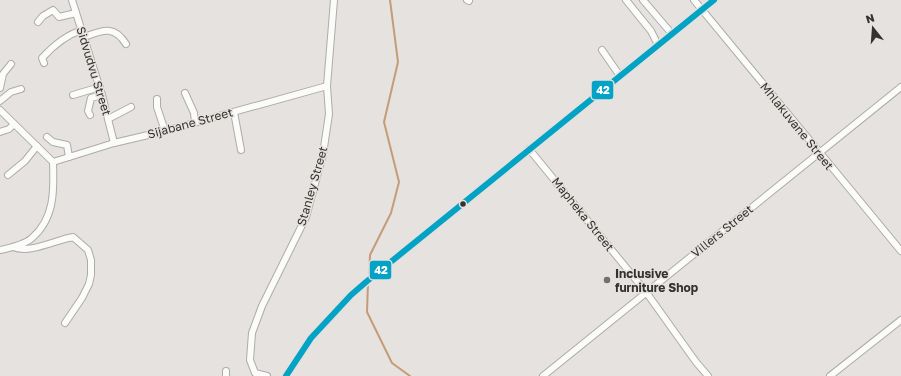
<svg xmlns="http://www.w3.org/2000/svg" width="901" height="376" font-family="'Golos Text',sans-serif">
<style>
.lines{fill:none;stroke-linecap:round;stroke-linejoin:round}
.stream{stroke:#c49d77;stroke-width:2}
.minor-casing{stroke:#adacaa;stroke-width:8}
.minor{stroke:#fbfbfa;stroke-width:6}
.bus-1-casing{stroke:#e7e2de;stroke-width:9}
.bus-1{stroke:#03a3c6;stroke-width:6}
.bus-dot{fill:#333230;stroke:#e7e2de;stroke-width:1.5}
.poi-dot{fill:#71706e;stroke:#e7e2de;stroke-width:1.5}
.labels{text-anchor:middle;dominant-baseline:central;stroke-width:3;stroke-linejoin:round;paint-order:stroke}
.street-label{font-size:12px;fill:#333230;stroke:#e7e2de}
.poi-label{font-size:12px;font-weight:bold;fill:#333230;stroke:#e7e2de;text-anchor:start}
.line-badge{stroke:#e7e2de;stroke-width:1.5}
.badge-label{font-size:11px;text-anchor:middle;font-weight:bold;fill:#fff}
</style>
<rect width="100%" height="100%" fill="#e5e2e0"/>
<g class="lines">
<!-- stream -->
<g class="stream">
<polyline points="369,279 370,255 391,213 399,182 384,122 398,62 390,0"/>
<polyline points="368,283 367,312 392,363 410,376"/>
</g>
<defs>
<g id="minor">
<polyline points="72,0 102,95 114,143"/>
<polyline points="467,0 469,1"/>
<polyline points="626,0 651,31 658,45"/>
<polyline points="643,0 672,34"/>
<polyline points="694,0 901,251"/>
<polyline points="38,22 43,16 53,10 59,17 76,13"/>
<path d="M 84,37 C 103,30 114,25 126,44"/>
<polyline points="602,50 620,76"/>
<path d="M 44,63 L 42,58 C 53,46 66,35 82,30"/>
<polyline points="0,88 3,74 11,64"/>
<polyline points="185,93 194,113 195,122"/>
<polyline points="73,95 100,87"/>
<polyline points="157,99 157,107 165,131"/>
<polyline points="0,101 11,92 21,89"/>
<polyline points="0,110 53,162"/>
<polyline points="234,112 241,150"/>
<polyline points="90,115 88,111 91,98 102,95"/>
<polyline points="108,119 131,107"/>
<polyline points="0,132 9,129 14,124"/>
<polyline points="47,137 53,142 67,145 69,157"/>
<polyline points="529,149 646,292 696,362 708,376"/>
<polyline points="53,162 114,143 165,131 327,86"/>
<polyline points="8,175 25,161 37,146"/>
<path d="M 13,247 C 30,254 55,240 73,237 L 88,250 L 91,260 L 91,275 L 89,284 L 82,298 L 65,323"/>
<path d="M 0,250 C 10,248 24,245 32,238 C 55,218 54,190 53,162"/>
<polyline points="226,371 226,376"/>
<polyline points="267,376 255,373 250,360 252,333 262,306 306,217 323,154 329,114 327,86 334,0"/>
<polyline points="286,376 311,338 351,295 366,282 714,0"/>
<polyline points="543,376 901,87"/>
<polyline points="830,376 901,320"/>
</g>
</defs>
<!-- minor casing -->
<use href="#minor" class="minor-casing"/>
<!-- minor -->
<use href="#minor" class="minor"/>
<defs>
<polyline id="bus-1" points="286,376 311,338 351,295 366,282 714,0"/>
</defs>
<!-- bus-1 casing -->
<use href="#bus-1" class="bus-1-casing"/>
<!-- bus-1 -->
<use href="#bus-1" class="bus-1"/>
</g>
<!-- markers -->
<circle class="bus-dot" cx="463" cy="204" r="3.5"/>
<circle class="poi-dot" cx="607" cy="280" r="4"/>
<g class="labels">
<!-- street labels -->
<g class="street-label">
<text transform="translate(94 71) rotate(73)">Sidvudvu Street</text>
<text transform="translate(190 123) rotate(-15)">Sijabane Street</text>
<text transform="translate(797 126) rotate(51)">Mhlakuvane Street</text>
<text transform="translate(312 186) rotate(-74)">Stanley Street</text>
<text transform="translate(583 214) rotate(51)">Mapheka Street</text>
<text transform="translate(722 231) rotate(-39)">Villers Street</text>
</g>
<!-- poi labels -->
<g class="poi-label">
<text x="615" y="273">Inclusive<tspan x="615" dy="14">furniture Shop</tspan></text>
</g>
</g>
<g class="line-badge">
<rect x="591" y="80" width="23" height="20" rx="4" fill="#03a3c6"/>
<rect x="369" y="260" width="23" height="20" rx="4" fill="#03a3c6"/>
</g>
<g class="badge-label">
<text x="603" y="94">42</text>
<text x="381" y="274">42</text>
</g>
<!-- north arrow -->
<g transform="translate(873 28) rotate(343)" stroke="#e7e2de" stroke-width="3" paint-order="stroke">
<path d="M0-3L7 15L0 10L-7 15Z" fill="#333230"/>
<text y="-6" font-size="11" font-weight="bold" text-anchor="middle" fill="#333230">N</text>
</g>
</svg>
